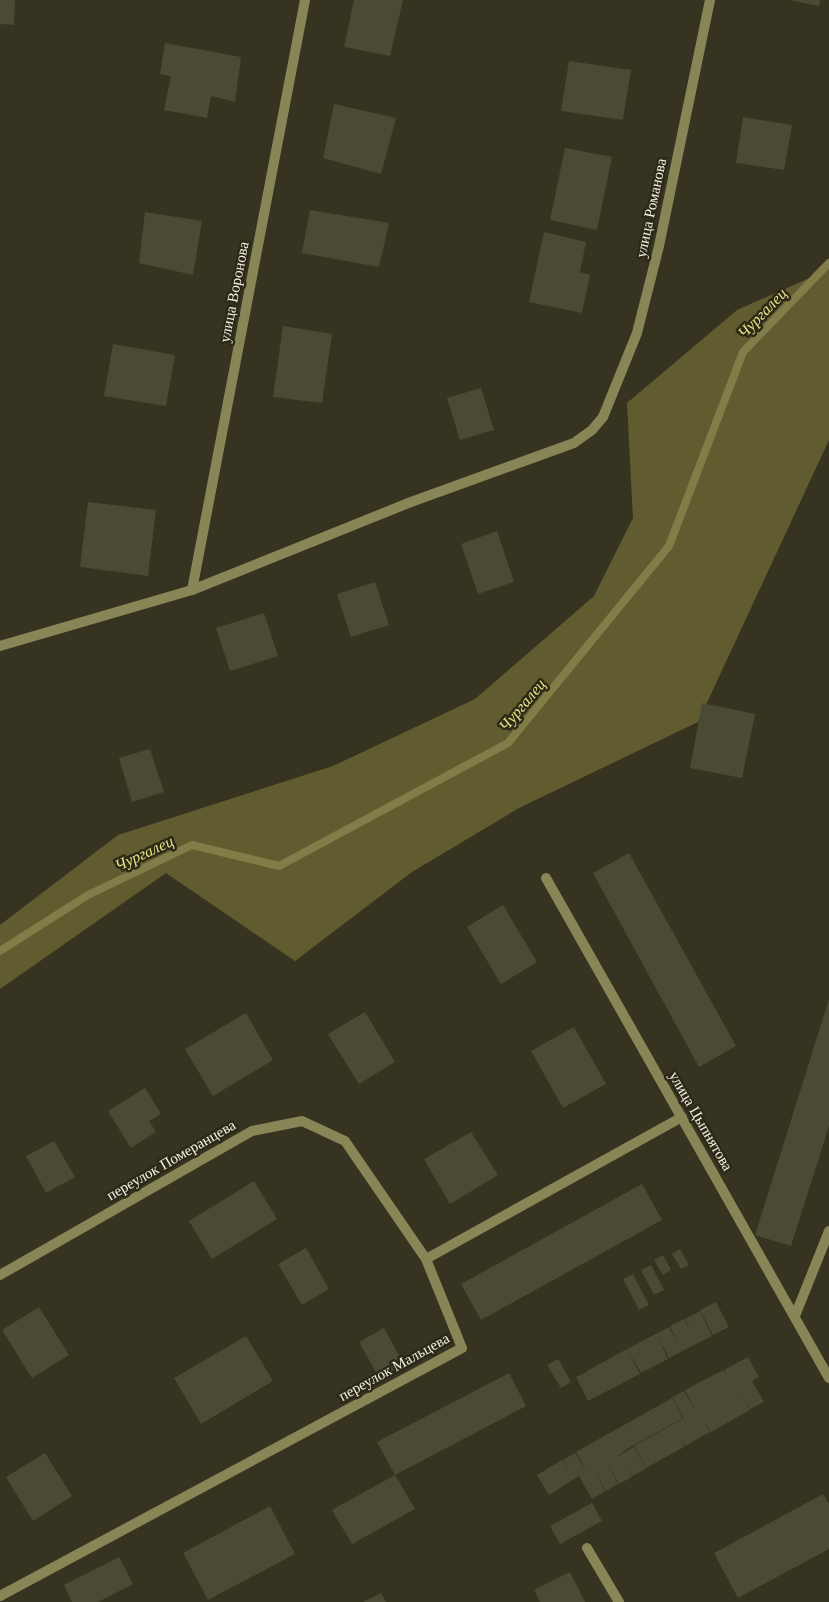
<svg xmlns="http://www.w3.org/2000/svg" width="829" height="1602" font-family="'Times New Roman',serif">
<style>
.green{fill:#605c2f}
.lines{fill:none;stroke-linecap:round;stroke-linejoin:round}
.stream{stroke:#817c48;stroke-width:8}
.building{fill:#4b4a35}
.service{stroke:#888557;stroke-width:10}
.minor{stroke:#888557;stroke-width:10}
.labels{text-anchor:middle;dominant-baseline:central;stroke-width:5;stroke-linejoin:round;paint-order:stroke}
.street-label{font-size:15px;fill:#f2f1e5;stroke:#2c2a17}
.water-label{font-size:16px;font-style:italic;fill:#e8e186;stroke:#2c2a17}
</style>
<rect width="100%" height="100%" fill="#363420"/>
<!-- green -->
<polygon class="green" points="829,264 829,440 698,722 519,808 412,872 295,961 166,873 0,989 0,925 118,835 333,766 475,699 594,596 633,518 627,403 737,310 821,273"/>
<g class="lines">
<!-- stream -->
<polyline class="stream" points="0,951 88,895 192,845 279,866 508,743 669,546 743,352 829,263"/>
</g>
<!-- building -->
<g class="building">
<polygon points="0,0 15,0 14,25 0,24"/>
<polygon points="354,0 403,0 390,56 344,47"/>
<polygon points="789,0 820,0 819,6"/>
<polygon points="165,43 241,57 235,102 211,96 207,118 164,110 171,76 160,74"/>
<polygon points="569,61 631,70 623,120 561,111"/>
<polygon points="334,104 396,118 381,174 323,158"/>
<polygon points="743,117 792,125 784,170 736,163"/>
<polygon points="565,148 612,157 597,230 550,220"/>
<polygon points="310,210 389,223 379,267 302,253"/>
<polygon points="145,212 202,221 193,275 139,263"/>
<polygon points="544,232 586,242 580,272 590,275 582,313 529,302"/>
<polygon points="283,326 332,334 322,403 273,397"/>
<polygon points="113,344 175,355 166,406 104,396"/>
<polygon points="481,388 494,430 460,440 447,398"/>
<polygon points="88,502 156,510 148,576 80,567"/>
<polygon points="497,531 514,582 478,594 461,544"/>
<polygon points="375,582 389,625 351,637 337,594"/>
<polygon points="264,613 278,656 230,671 216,628"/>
<polygon points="702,703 755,714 742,778 690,768"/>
<polygon points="150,749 164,792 132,802 119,758"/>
<polygon points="629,853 736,1046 699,1067 593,873"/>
<polygon points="503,905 537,962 501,984 467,927"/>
<polygon points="829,999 829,1126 791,1246 755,1235"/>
<polygon points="365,1012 395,1062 359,1084 328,1034"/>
<polygon points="246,1013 273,1060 213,1096 185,1049"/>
<polygon points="574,1027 606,1084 563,1108 531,1051"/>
<polygon points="145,1088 161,1114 149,1121 156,1132 131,1148 108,1111"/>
<polygon points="471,1132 498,1175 450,1204 424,1159"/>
<polygon points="54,1141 75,1177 46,1193 26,1156"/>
<polygon points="254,1181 277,1219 212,1259 189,1221"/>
<polygon points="642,1184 662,1220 481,1320 461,1284"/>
<polygon points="306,1248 329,1289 302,1305 278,1264"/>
<polygon points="680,1249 689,1265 681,1269 672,1254"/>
<polygon points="663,1255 671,1270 663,1275 654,1260"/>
<polygon points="651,1265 664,1290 654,1295 641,1270"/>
<polygon points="633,1274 649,1305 639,1310 623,1279"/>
<polygon points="716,1302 729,1327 713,1335 700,1310"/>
<polygon points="39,1307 69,1355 32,1378 2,1330"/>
<polygon points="700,1311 712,1336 669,1358 658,1338 668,1359 641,1373 627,1349 669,1327 678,1343 670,1326 684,1319 691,1332 685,1319"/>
<polygon points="384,1328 406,1368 381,1381 359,1342"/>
<polygon points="246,1336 273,1381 201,1424 174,1378"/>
<polygon points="627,1349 640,1374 588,1401 576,1377 587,1372 591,1378 587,1371"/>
<polygon points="748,1357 759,1377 752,1381 764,1402 750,1409 740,1392 750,1410 711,1432 703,1420 710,1432 685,1446 681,1439 684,1447 646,1468 634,1446 684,1418 672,1397 684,1391 696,1412 685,1390 723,1370 728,1378 724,1370"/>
<polygon points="558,1359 571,1382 561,1388 547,1365"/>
<polygon points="509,1373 526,1406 395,1475 415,1509 352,1544 332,1510 395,1475 377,1442"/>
<polygon points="672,1398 683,1418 627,1449 618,1432 627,1449 614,1458 634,1447 646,1469 632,1476 625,1464 632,1477 619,1484 606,1461 618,1484 606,1491 593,1468 605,1491 592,1499 579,1476 549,1495 537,1475 562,1460 569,1471 563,1460 575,1453 587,1472 576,1452"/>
<polygon points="45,1453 72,1496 33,1521 6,1477"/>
<polygon points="823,1494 829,1504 829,1549 738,1598 714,1553"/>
<polygon points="592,1503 602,1521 560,1544 550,1526"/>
<polygon points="270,1506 295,1554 208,1600 183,1553"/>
<polygon points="119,1557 133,1584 98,1602 72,1602 64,1585"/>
<polygon points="570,1572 585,1602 540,1602 534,1590"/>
<polygon points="381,1593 386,1602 363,1602"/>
</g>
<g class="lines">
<!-- service -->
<g class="service">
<polyline points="795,1316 829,1231"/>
<polyline points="587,1548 619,1602"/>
</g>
<!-- minor -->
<g class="minor">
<polyline points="192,590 305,0"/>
<polyline points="0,646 192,590 411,502 574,443 592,430 603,417 637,333 659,246 710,0"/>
<polyline points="546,878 829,1378"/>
<polyline points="0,1275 252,1131 302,1121 345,1141 426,1259"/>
<polyline points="0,1596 462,1348 426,1259 682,1117"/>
</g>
</g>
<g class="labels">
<!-- street labels -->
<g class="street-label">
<text transform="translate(651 208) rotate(-78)">улица Романова</text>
<text transform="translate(234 292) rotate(-79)">улица Воронова</text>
<text transform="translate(701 1121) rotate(60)">улица Цыпнятова</text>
<text transform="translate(171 1160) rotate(-30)">переулок Померанцева</text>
<text transform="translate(394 1367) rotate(-29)">переулок Мальцева</text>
</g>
<!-- water labels -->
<g class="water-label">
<text transform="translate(762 313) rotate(-46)">Чургалец</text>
<text transform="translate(522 705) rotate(-50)">Чургалец</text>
<text transform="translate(144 853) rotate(-25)">Чургалец</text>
</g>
</g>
</svg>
